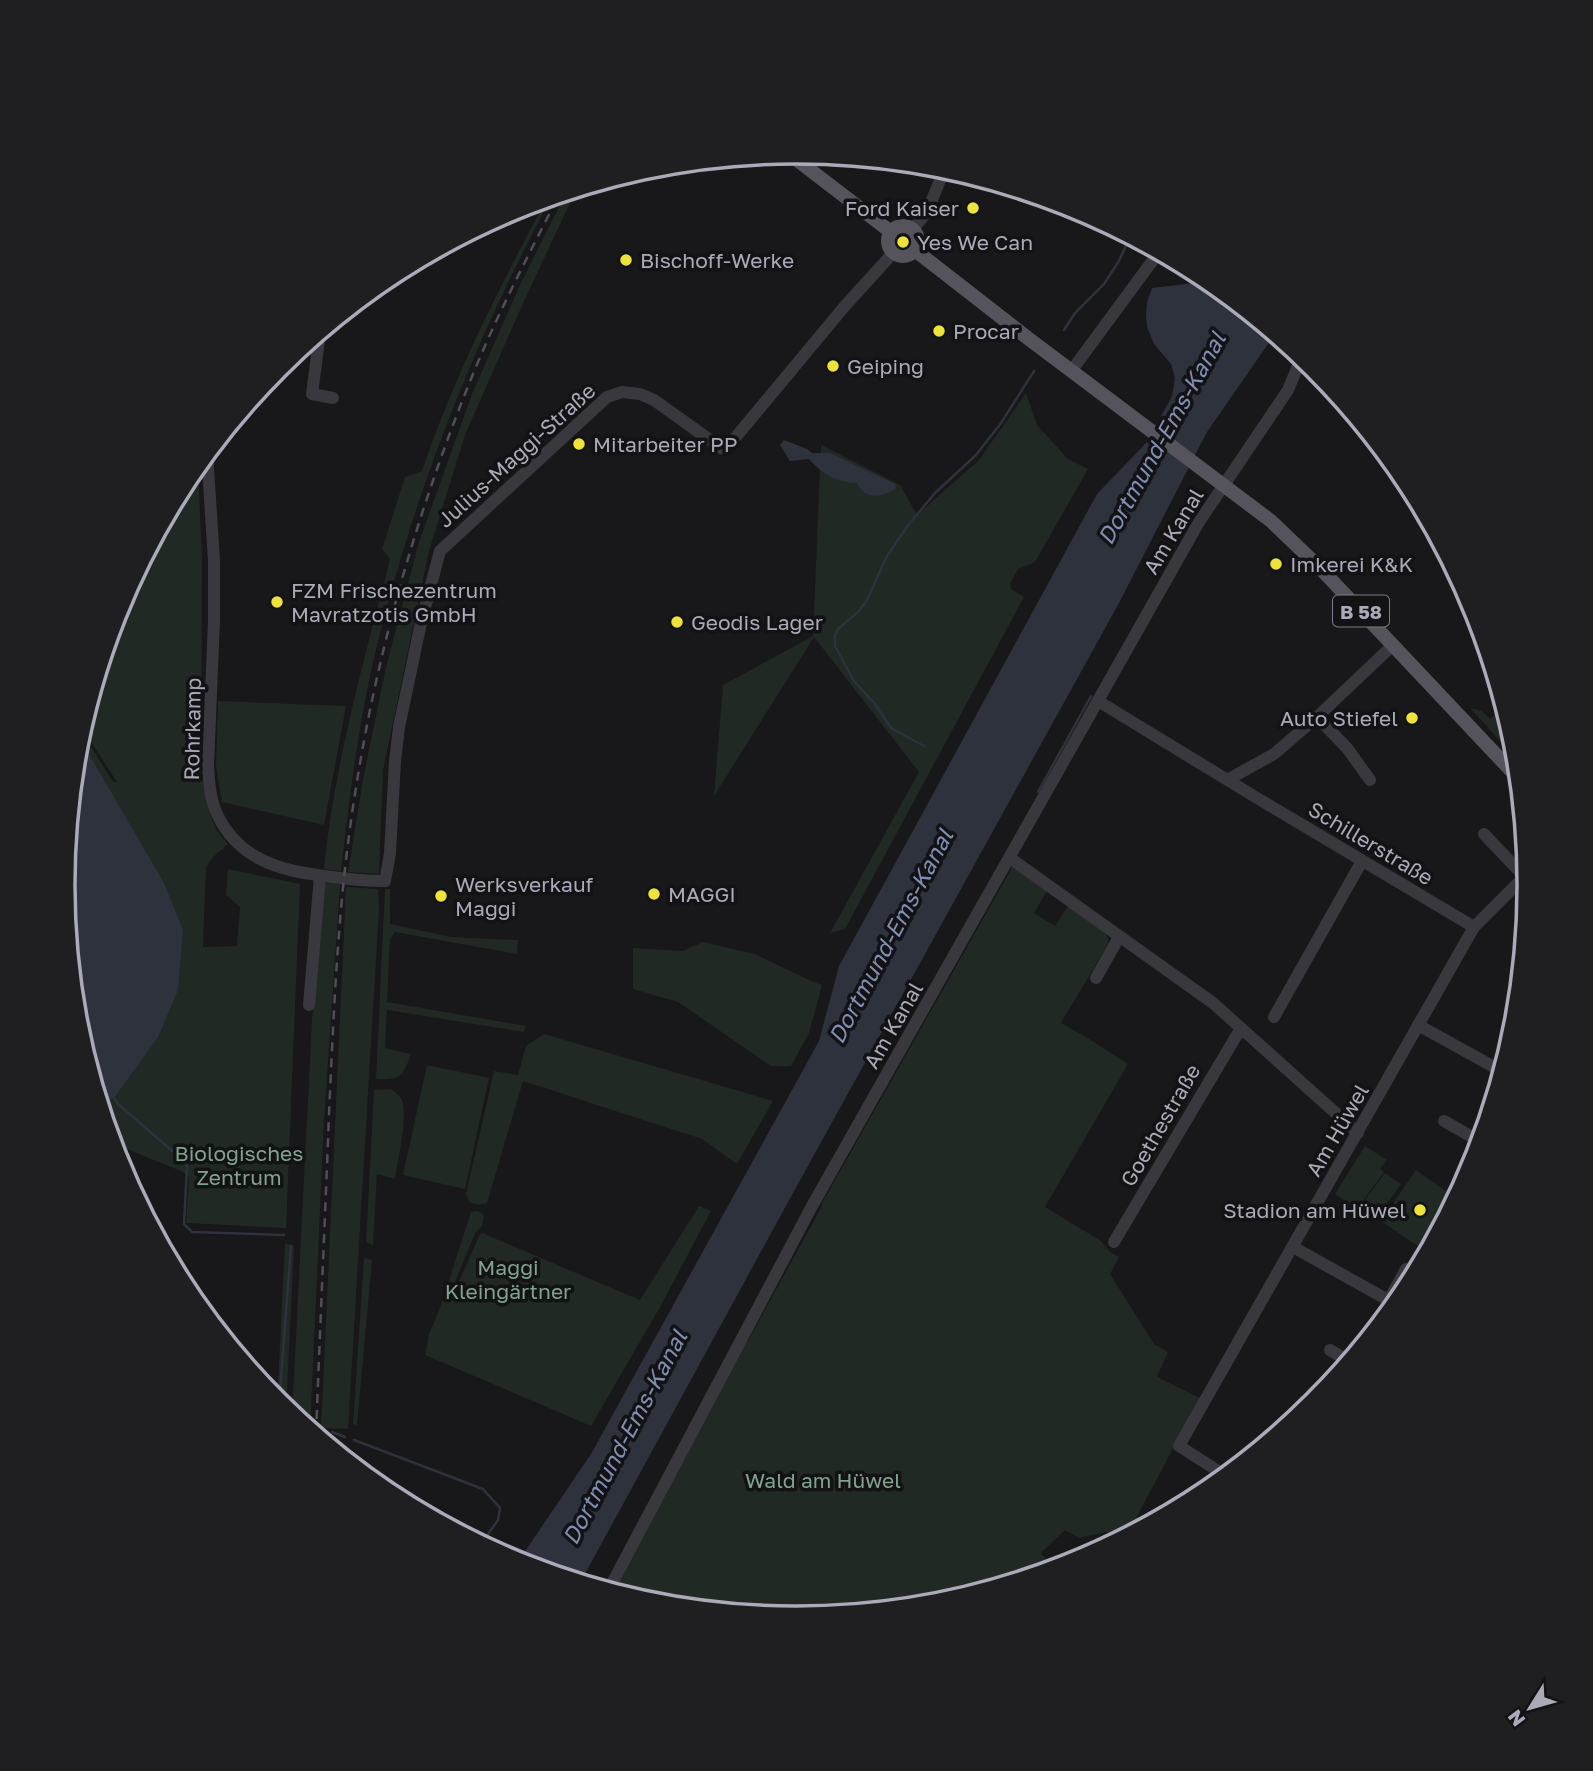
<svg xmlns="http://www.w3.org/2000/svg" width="1593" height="1771" font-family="'Golos Text',sans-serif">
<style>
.green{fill:#212924}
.water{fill:#2d323d}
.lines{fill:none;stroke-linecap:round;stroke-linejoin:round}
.stream{stroke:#2d323d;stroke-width:2.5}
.minor{stroke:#39383e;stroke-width:12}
.major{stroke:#55545d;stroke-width:14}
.rail{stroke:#4f4f57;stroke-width:2.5;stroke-dasharray:9 7;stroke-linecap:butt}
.poi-dot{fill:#eee33a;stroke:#131214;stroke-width:2.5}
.labels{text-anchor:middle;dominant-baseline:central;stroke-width:7;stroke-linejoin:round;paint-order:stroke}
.shield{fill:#131214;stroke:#7d7c88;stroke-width:2}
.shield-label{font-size:19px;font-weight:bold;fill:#aaaab9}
.poi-label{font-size:21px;fill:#aaaab9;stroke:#131214;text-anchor:start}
.street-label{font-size:21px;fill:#aaaab9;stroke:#131214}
.park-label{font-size:21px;fill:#81a38c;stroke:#131214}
.water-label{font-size:23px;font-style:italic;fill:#818eb3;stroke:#131214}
.rim{fill:none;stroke:#aaaab9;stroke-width:3.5}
</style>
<rect width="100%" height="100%" fill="#181719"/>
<!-- green -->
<g class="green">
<polygon points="576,190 520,310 465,435 429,551 383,770 379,874 348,872 364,774 386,667 419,542 472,394 519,287 566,193"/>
<path d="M 552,197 C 472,344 410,503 372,667 C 357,734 349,803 341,871 L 324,869 C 334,764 364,661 390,559 L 382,549 L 405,477 L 422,471 C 454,376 500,286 547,198 Z"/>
<polygon points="1026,393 1037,425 1068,459 1088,469 1035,562 1018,569 1010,584 1011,589 1024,597 845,929 830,933 919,772 814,637 714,796 723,685 813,636 821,445 900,485 917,515 979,460"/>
<polygon points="198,464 202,561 201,773 210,815 217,831 228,844 213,857 206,867 203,947 237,946 240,907 226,895 228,869 300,884 286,1228 186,1223 189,1177 181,1171 112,1143 99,1101 114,1097 113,798 79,737 81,730 113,782 117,782 82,728 119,604 187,478"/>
<polygon points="218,701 346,706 324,825 222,802 216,766"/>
<polygon points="1505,707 1516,743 1517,756 1498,739 1470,708 1482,711 1490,719"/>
<polygon points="1013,866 1047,891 1034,913 1055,926 1068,906 1105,932 1108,938 1108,944 1061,1023 1086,1037 1128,1064 1045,1207 1101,1241 1110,1252 1119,1257 1110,1274 1154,1344 1168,1352 1157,1377 1200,1398 1126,1537 1120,1540 1106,1532 1079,1538 1065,1530 1041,1553 1055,1570 939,1605 796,1619 653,1605 613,1593 728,1371 749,1339 822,1206 822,1203"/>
<polygon points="323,882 340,884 324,1122 310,1431 292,1416 312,1020"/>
<polygon points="346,887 378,889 379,910 348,1429 321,1428"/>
<path d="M 385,889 L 390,889 L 390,924 L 451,937 L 518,940 L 517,954 L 395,932 L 390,939 L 387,1002 L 526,1026 L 524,1032 L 387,1010 L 385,1048 L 411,1054 C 403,1076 401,1080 376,1079 Z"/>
<polygon points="703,942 755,954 811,981 822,985 809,1033 791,1066 771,1066 678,1002 633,989 633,948 683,951"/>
<polygon points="544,1034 773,1101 737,1164 702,1139 523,1081 487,1203 478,1205 469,1202 466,1194 494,1071 518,1075 526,1046"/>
<polygon points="427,1065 489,1078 465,1189 403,1175"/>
<path d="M 390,1089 C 396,1092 399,1094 402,1100 C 408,1116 398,1160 395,1179 L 377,1174 L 373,1245 L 366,1242 L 374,1090 Z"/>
<polygon points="1365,1146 1387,1160 1380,1169 1384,1172 1357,1209 1335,1194"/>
<polygon points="1416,1170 1457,1199 1428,1253 1381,1221"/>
<polygon points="1385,1173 1401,1184 1378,1216 1362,1204"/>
<polygon points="699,1206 711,1211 659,1309 591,1426 425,1355 429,1334 444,1298 455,1291 479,1236 482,1233 640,1300"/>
<polygon points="476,1211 482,1213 484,1216 482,1226 475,1233 453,1287 447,1287 471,1212"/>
<polygon points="285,1243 294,1246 286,1411 277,1404"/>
<polygon points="364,1258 372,1260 357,1425 353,1424"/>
</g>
<!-- water -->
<g class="water">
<polygon points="1208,279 1275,334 1207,432 1119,603 793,1193 580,1583 517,1563 591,1454 819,1041 839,966 1097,494 1147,442 1172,396 1175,378 1171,364 1154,344 1147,327 1146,316 1147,302 1152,288 1186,284"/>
<path d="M 784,440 L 807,449 L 812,453 L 830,453 L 895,484 L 896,489 C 881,497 866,501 857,483 C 837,483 822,474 809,459 L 790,461 L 780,445 Z"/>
<polygon points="79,737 164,883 183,930 178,990 158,1037 114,1098 99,1101 77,1028 63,885"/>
</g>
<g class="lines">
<!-- stream -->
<g class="stream">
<polyline points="1064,330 1075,313 1104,284 1119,261 1130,236"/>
<polyline points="924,746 891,728 875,704 854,681 835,646 835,635 838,629 858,612 867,600 887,556 909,524 935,493 976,455 1001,423 1034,371"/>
<polyline points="1038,792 1091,696"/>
<polyline points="113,1096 118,1104 185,1162 187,1167 184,1224 192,1232 284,1235"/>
<polyline points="279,1405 291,1246"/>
<polyline points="332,1432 345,1437"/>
<polyline points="354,1440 483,1489 500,1508 498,1520 481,1544"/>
</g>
<!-- minor -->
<g class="minor">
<polyline points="913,229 927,212 945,168"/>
<polyline points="320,332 312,394 333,398"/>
<polyline points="1072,370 1159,252"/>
<path d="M 207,453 L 214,560 L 214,620 L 208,766 C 209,782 210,799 217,814 C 238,859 280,871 325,876 C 345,879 365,881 385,881 L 390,853 L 395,761 L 399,727 L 421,623 L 440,551 L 607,397 L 622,392 L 640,394 L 654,400 L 721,448 L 730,444 L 844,307 L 893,253"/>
<polyline points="1098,701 1257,798 1474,927"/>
<polyline points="1317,717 1347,748 1370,780"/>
<polyline points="1229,779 1274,754 1317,717 1393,645"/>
<polyline points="1484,834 1524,876"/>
<polyline points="1010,858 1213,1003 1358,1133"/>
<polyline points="1096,978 1119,937"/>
<polyline points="309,1005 320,876"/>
<polyline points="1274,1017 1362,861"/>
<polyline points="1418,1025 1503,1072"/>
<polyline points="1444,1121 1481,1142"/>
<polyline points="1114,1242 1241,1028"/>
<polyline points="1293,1247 1397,1305"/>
<polyline points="1389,1300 1406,1269"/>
<polyline points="1330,1350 1350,1362"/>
<polyline points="1299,1409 1305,1413"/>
<polyline points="1223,1474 1179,1446 1474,927 1529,872"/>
<polyline points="608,1591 812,1206 1199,522 1288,390 1302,356"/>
</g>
<!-- major -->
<g class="major">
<polyline points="788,153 891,232"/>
<circle cx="903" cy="241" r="15"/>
<polyline points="916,251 1029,339 1271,521 1320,568 1520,780"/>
</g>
<!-- rail -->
<path class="rail" d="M 316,1435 C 320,1328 325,1221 329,1114 C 334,1007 338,900 355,794 C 377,650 418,509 473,374 C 498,313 529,254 559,195"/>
</g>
<!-- markers -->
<g class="poi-dot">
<circle cx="973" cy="208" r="7"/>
<circle cx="903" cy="242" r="7"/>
<circle cx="626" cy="260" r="7"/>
<circle cx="939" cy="331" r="7"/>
<circle cx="833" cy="366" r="7"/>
<circle cx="579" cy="444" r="7"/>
<circle cx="1276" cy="564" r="7"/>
<circle cx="277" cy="602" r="7"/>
<circle cx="677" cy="622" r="7"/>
<circle cx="1412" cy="718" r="7"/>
<circle cx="654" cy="894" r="7"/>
<circle cx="441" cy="896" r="7"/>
<circle cx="1420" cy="1210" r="7"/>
</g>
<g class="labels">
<!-- shield labels -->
<rect class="shield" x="1333" y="595.5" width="56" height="31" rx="5"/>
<g class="shield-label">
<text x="1361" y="611">B 58</text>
</g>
<!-- poi labels -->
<g class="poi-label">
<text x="959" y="208" text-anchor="end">Ford Kaiser</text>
<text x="917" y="242">Yes We Can</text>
<text x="640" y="260">Bischoff-Werke</text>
<text x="953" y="331">Procar</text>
<text x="847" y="366">Geiping</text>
<text x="593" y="444">Mitarbeiter PP</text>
<text x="1290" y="564">Imkerei K&amp;K</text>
<text x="291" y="590">FZM Frischezentrum<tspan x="291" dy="24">Mavratzotis GmbH</tspan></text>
<text x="691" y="622">Geodis Lager</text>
<text x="1398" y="718" text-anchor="end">Auto Stiefel</text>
<text x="455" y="884">Werksverkauf<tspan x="455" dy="24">Maggi</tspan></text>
<text x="668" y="894">MAGGI</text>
<text x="1406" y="1210" text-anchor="end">Stadion am Hüwel</text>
</g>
<!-- street labels -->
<g class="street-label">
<text transform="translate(516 455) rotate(-42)">Julius-Maggi-Straße</text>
<text transform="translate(1173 531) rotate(-59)">Am Kanal</text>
<text transform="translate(192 729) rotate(-89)">Rohrkamp</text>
<text transform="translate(1371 843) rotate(31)">Schillerstraße</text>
<text transform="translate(893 1025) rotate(-60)">Am Kanal</text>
<text transform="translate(1160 1125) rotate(-60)">Goethestraße</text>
<text transform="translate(1337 1130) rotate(-60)">Am Hüwel</text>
</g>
<!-- park labels -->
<g class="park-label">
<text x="239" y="1153">Biologisches<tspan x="239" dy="24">Zentrum</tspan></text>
<text x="508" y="1267">Maggi<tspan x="508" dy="24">Kleingärtner</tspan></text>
<text x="823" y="1480">Wald am Hüwel</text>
</g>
<!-- water labels -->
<g class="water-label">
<text transform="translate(1161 438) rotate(-61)">Dortmund-Ems-Kanal</text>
<text transform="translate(890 936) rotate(-62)">Dortmund-Ems-Kanal</text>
<text transform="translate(624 1437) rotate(-62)">Dortmund-Ems-Kanal</text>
</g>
</g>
<!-- crop -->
<path d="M0 0H1593V1771H0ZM75 885a721 721 0 1 1 1442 0a721 721 0 1 1-1442 0Z" fill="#1f1e21" fill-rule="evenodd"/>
<path class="rim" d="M75 885a721 721 0 1 1 1442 0a721 721 0 1 1-1442 0Z"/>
<!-- north arrow -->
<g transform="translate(1530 1708) rotate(233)" stroke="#131214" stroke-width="5" paint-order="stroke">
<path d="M0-5L12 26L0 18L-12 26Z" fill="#aaaab9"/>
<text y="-10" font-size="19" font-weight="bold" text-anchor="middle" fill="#aaaab9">N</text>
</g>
</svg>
